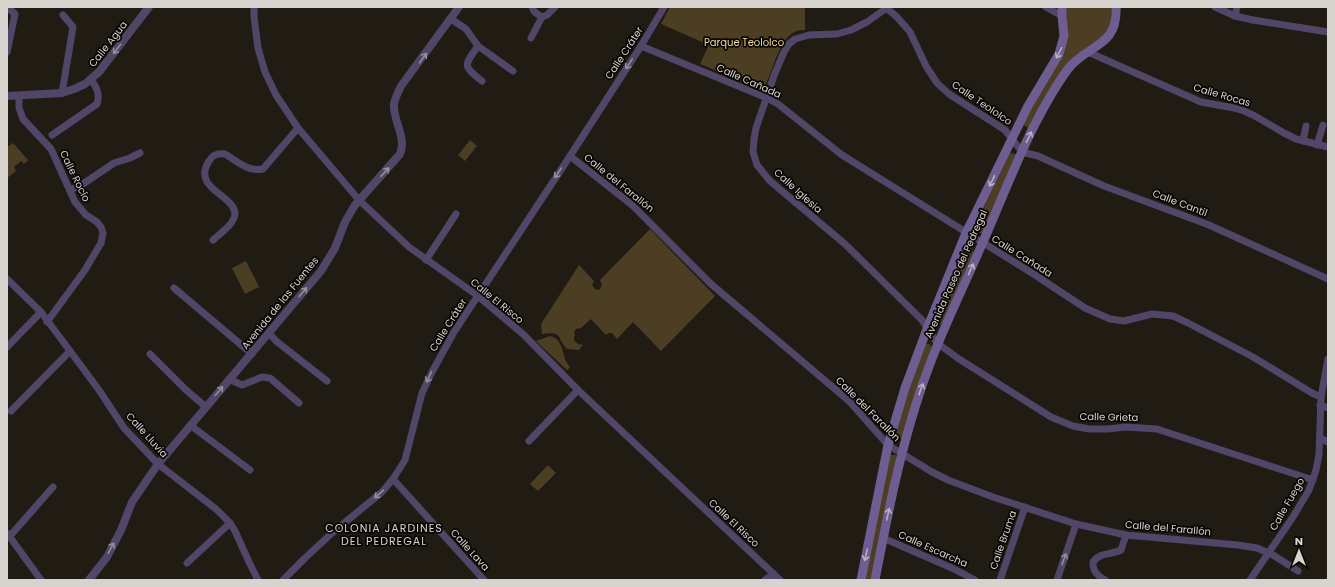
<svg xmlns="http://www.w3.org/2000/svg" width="1335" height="587" font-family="Poppins,sans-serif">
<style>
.green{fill:#4b3e23}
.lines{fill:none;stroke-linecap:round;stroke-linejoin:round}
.minor{stroke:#514667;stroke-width:7}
.tertiary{stroke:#514667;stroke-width:8}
.secondary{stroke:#6e5d91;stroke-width:9}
.oneway{stroke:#948d9b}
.oneway2{stroke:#b8b0bc}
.labels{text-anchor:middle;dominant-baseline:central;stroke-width:3.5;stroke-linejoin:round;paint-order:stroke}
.park-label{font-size:10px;fill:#f9d896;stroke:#080704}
.street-label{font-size:10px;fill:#d7d4cf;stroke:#080704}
.neighbourhood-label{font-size:11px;letter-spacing:1px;fill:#d7d4cf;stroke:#080704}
</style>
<rect width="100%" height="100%" fill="#201c14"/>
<!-- green -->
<g class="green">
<path d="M 670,7 L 805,7 L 805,30 C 801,30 797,30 793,33 C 779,40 772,73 765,86 L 760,88 L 700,64 L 709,45 L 661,24 Z"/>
<polygon points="1065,7 1112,7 1110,26 1104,37 1076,57 1030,129 1022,124 1062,55"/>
<polygon points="470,140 477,146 465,161 458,155"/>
<polygon points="13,143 28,160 24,164 21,161 14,167 16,171 7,178 7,147"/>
<polygon points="1010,153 1016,154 1017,157 984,231 982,234 975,231 976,224"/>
<path d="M 650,229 L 715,296 L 661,351 L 633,322 L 617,339 L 612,333 L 609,333 L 606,335 L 591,319 L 581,328 L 576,329 L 574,332 L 575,335 L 574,337 L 574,340 L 578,344 L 583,345 L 579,350 L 567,349 C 556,338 564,331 542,334 L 541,324 L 579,265 L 594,281 L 592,285 L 595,289 L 599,290 L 602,285 L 600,280 Z"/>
<polygon points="970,248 973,250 973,253 942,323 938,326 935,324 934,321 963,255 966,249"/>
<polygon points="246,261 259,287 245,294 232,268"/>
<path d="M 550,336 C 565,339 561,358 570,367 L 567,370 L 536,341 Z"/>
<polygon points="926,344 929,344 932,346 903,436 900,439 896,439 895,436 907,392"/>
<polygon points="890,455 896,455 897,463 872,580 864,580"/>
<polygon points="548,465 556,473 538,491 530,484"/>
</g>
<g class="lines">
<!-- minor -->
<g class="minor">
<polyline points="7,7 15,14 7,52"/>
<polyline points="254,7 254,17 258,48 265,72 276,95 298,128 359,200 409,247 478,296 524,335 578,390 780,580"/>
<path d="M 532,7 C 534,13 537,14 542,17"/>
<polyline points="885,7 897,17 910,32 926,66 937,83 949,94 1005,130 1022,152 1038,156 1104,186 1209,225 1328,279"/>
<polyline points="888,7 867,22 851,30 837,34 809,35 795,39 789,44 784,52 775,73 756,128 754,139 753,152 757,165 770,181 845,244 922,320 937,343 959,359 1051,417 1073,426 1089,429 1108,429 1125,427 1157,429 1313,480"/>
<polyline points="1046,7 1062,16"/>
<polyline points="1215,7 1235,16 1253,20 1328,32"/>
<polyline points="1235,16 1237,7"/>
<polyline points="451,19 466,29 478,46 513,71"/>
<polyline points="531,38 542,17 547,15 555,7"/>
<path d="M 478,46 C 464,66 462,65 482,81"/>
<polyline points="641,46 767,98 778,104 842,155 1035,275 1085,308 1110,319 1124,321 1152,314 1173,316 1188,323 1253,357 1312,393 1321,397"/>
<polyline points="1088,52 1201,102 1234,108 1244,111 1255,116 1284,133 1296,139 1328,147"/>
<polyline points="62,93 73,27 63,15"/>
<polyline points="19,96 19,108 23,119 51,149 75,202 86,215 97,222 101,227 103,233 101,243 85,270 47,322"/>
<path d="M 52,135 L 97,104 C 100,95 97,87 91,80"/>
<polyline points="1303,141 1306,126"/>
<polyline points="1317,145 1323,125"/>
<polyline points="570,156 632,205 711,284 849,401 888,445 932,472 948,480 993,497 1076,524 1126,535 1238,545 1257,548 1273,555 1298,571"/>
<polyline points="70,190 83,184 114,163 130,158 140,153"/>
<path d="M 213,240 C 221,233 234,224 235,214 C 235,195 191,189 209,161 C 213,154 218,153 225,154 C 237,161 247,172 263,169 L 298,128"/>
<polyline points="426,260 456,214"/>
<polyline points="7,279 41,312 99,390 124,428 158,464 216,509 230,523 235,531 249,562 258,580"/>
<polyline points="174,288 252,354"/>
<polyline points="269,333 276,341 327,381"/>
<polyline points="7,347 41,312"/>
<polyline points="150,354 186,390 206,407"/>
<polyline points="229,379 242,385 262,377 270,378 299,403"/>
<polyline points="1320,405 1328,408"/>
<polyline points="11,411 70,351"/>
<polyline points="190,425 250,470"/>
<polyline points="1320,438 1328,442"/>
<polyline points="529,441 578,390"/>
<polyline points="393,479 484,580"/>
<polyline points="7,533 41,580"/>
<polyline points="10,536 53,487"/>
<polyline points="883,538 954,569 975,580"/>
<polyline points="187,563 230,523"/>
<polyline points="283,580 305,558 332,533 382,492 393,479 405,460 422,393 432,372 454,332 570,156 641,46 664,7"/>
<polyline points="765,580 774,574"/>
<polyline points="1000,580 1025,507"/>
<polyline points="1057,580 1076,524"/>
<path d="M 1105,580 C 1097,575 1093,572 1093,562 C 1100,552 1111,555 1121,550 L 1126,535"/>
<polyline points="1250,580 1293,517 1309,490 1316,470 1319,454 1321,397 1328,359"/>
</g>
<!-- tertiary -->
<g class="tertiary">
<polyline points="7,96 62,93 74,89 85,84 99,72 149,7"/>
<path d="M 89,580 L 107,557 L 121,530 L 132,502 L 158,464 L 321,271 L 335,248 L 345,222 L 355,205 L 400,154 C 407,137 393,122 394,104 C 395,98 398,92 401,86 L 459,7"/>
</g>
<!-- secondary -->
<g class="secondary">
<polyline points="861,580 888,445 905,388 927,329 966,233 1028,106 1059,54 1064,36 1062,16 1062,7"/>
<path d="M 875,580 C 887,518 899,455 919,395 C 935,345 958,299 979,251 C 997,211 1012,171 1031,132 C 1042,110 1054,88 1068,69 C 1087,44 1118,48 1116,7"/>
</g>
</g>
<!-- one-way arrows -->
<defs><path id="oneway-shaft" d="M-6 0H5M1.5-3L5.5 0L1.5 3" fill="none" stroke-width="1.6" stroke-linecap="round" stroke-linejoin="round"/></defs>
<g class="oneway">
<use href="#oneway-shaft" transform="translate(117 49) rotate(128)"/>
<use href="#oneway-shaft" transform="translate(423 58) rotate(-54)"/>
<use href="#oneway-shaft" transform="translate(629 64) rotate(124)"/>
<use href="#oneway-shaft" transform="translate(385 172) rotate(-47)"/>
<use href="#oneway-shaft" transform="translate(558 173) rotate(124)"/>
<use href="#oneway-shaft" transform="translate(303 292) rotate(-50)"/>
<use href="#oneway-shaft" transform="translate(429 377) rotate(115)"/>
<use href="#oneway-shaft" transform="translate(219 391) rotate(-50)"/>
<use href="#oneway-shaft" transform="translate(379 494) rotate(139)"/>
<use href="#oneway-shaft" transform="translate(111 548) rotate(-62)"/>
<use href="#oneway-shaft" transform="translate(1064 559) rotate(-71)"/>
</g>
<g class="oneway2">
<use href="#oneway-shaft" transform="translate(1059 53) rotate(117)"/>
<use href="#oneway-shaft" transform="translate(1029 137) rotate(-65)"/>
<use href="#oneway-shaft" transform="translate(992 181) rotate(116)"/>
<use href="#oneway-shaft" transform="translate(971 269) rotate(-66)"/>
<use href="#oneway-shaft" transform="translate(921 389) rotate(-70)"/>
<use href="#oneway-shaft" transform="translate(888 514) rotate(-78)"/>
<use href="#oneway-shaft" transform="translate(866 555) rotate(102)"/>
</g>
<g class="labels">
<!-- park labels -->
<g class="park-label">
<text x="744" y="42">Parque Teololco</text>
</g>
<!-- street labels -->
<g class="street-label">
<text transform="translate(108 44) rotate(-52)">Calle Agua</text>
<text transform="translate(624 53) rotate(-57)">Calle Cráter</text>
<text transform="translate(749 81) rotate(24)">Calle Cañada</text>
<text transform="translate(1222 95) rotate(16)">Calle Rocas</text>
<text transform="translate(982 103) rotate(34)">Calle Teololco</text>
<text transform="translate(75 176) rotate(64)">Calle Rocío</text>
<text transform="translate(619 183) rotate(39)">Calle del Farallón</text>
<text transform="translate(798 191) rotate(42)">Calle Iglesia</text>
<text transform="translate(1180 203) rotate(21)">Calle Cantil</text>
<text transform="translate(1022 256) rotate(32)">Calle Cañada</text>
<text transform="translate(956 274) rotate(-66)">Avenida Paseo del Pedregal</text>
<text transform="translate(497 301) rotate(39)">Calle El Risco</text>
<text transform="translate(280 303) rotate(-51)">Avenida de las Fuentes</text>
<text transform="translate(448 325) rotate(-58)">Calle Cráter</text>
<text transform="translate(868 409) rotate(45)">Calle del Farallón</text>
<text transform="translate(1109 417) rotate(1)">Calle Grieta</text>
<text transform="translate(147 435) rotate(48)">Calle Lluvia</text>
<text transform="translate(1287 504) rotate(-60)">Calle Fuego</text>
<text transform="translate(734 523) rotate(43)">Calle El Risco</text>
<text transform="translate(1168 528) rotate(5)">Calle del Farallón</text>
<text transform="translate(1003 540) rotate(-71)">Calle Bruma</text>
<text transform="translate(933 549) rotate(24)">Calle Escarcha</text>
<text transform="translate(470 550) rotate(48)">Calle Lava</text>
</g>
<!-- neighbourhood labels -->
<g class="neighbourhood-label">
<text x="384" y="528">COLONIA JARDINES<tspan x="384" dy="13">DEL PEDREGAL</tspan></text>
</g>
</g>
<!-- border -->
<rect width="1335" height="587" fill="none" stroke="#d7d4cf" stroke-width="16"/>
<!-- north arrow -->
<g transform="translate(1299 551)" stroke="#080704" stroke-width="3" paint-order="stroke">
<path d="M0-3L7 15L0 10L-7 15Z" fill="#d7d4cf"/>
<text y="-6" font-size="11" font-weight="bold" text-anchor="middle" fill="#d7d4cf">N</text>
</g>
</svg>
